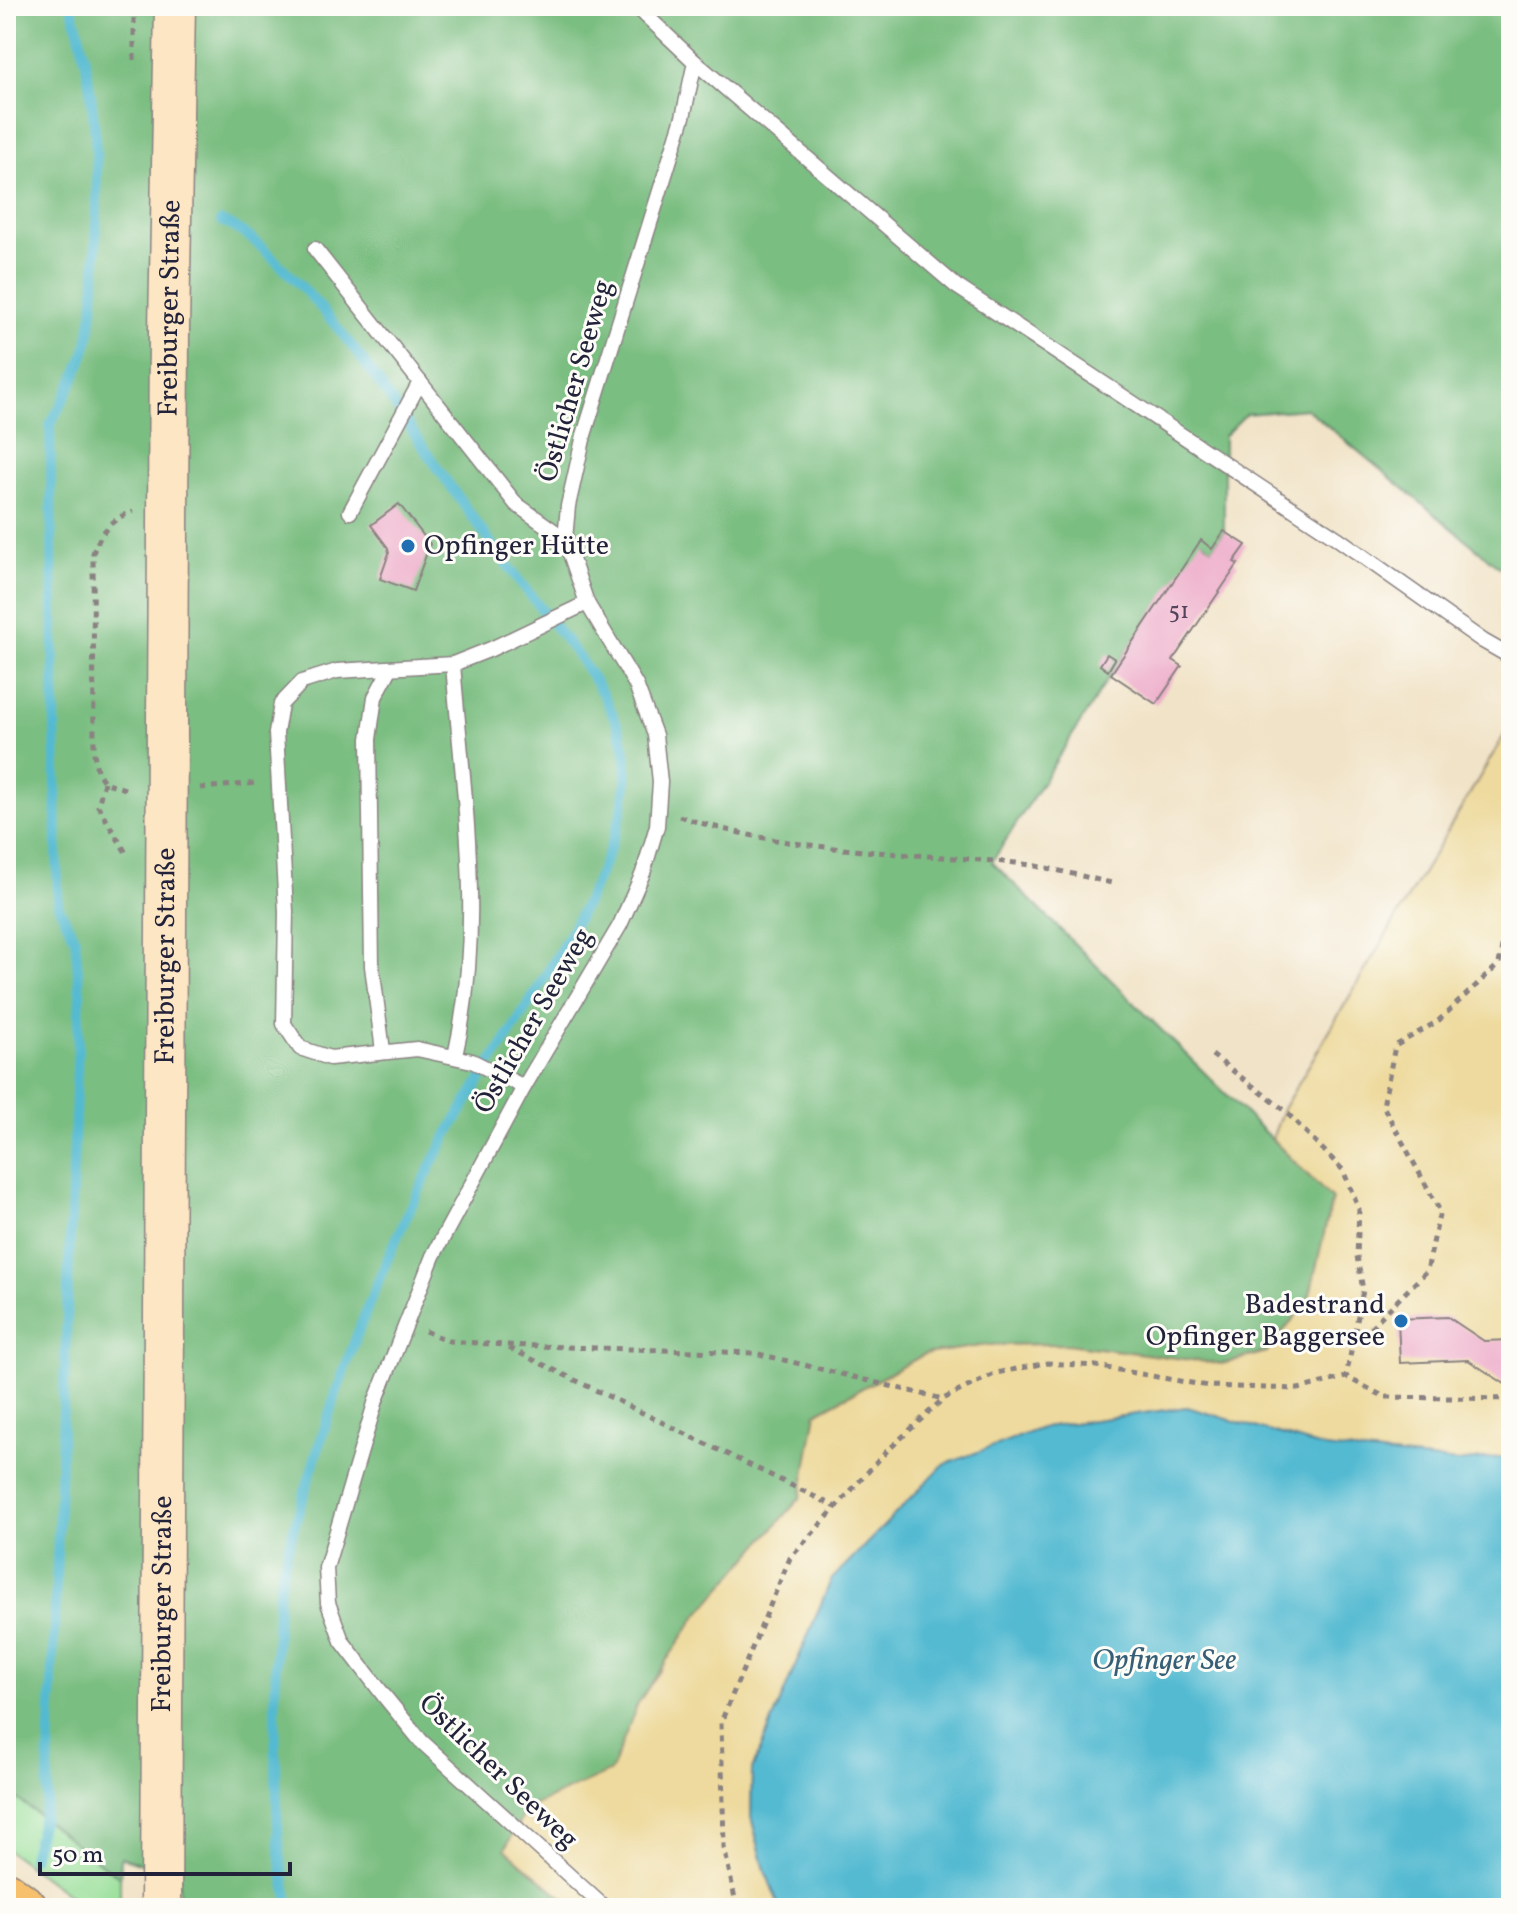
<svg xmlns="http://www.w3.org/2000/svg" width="1517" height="1914" font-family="Vollkorn,serif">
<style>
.green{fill:#98df99;stroke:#5d806a;stroke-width:2}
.forest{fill:#7abe81;stroke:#4e705e;stroke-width:2}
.sand{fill:#eeda9e;stroke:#887e6c;stroke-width:2}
.water{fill:#53bad1;stroke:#3a6e86;stroke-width:2}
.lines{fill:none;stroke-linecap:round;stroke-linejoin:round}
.stream{stroke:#53bad1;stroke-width:10}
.building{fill:#eda9c8}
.lane-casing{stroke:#8a8281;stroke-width:17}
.secondary-casing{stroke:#8a8281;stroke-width:43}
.highway-casing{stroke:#8a8281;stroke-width:47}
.path{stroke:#8a8281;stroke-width:5;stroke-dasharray:6 6;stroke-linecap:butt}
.lane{stroke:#fff;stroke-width:14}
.secondary{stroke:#fce6c4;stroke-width:40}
.highway{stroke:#f7c06c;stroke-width:44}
.poi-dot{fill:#1f6fb2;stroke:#fdfcf7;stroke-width:3}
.labels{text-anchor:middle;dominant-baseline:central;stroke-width:6;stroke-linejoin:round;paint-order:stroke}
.number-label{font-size:24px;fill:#55445e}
.street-label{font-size:28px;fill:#22223b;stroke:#fdfcf7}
.poi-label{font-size:28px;fill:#22223b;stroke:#fdfcf7;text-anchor:start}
.water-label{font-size:30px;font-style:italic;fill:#365f77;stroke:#fdfcf7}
</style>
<rect width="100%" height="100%" fill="#fdfcf7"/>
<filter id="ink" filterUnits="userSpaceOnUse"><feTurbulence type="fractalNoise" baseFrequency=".0125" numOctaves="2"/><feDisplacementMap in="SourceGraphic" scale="16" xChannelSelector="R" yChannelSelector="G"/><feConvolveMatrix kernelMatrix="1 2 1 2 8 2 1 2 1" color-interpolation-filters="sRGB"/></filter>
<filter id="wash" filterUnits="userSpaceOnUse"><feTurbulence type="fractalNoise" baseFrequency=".006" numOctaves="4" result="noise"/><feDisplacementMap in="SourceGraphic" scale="32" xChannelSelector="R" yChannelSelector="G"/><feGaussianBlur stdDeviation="1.8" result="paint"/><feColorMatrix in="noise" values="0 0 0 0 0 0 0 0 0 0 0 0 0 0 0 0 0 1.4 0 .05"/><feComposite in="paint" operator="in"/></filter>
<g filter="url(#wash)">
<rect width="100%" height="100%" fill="#f1e3c7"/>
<!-- green -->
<polygon class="green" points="6,1790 120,1878 120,1908 87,1908 6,1849"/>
<!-- forest -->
<polygon class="forest" points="6,6 1511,6 1511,577 1307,409 1246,414 1224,436 1224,531 1212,549 1202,541 1111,674 992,862 1332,1199 1309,1299 1267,1352 1222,1364 1066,1344 988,1345 925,1354 816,1413 801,1497 696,1617 638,1703 611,1772 526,1809 505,1849 575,1908 179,1908 179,1876 121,1857 120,1878 6,1790"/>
<!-- sand -->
<polygon class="sand" points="1511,724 1511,1456 1457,1462 1324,1448 1187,1407 1044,1427 944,1465 831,1580 752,1770 751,1817 765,1870 780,1908 575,1908 505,1849 526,1809 611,1771 638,1703 696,1617 801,1497 816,1413 925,1354 988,1345 1066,1344 1222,1364 1267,1352 1309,1299 1332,1199 1272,1139 1283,1109"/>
<!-- water -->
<polygon class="water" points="1187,1407 1325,1448 1457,1462 1511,1456 1511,1908 780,1908 765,1870 751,1817 752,1770 831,1580 943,1465 1044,1427"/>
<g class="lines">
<!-- stream -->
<g class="stream">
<polyline points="1508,6 1511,13"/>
<path d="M 221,221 C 248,232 260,246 281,266 C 344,326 390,399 439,470 C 467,510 495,549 524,587 C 560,634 618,697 626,758 C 639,861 492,1051 443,1143 C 386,1250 342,1366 308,1482 C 298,1515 286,1549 280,1584 C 277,1599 278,1616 277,1631 C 274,1676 275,1721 276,1766 C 277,1814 277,1861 291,1908"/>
<path d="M 32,1858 L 47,1802 L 80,994 L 75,939 L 58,905 L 50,425 C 64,398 81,370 88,341 C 95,310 96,275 96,243 C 99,164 96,82 71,6"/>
</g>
</g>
<g id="blocks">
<!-- building -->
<g class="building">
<polygon points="399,504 430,544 413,591 380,579 389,553 388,548 371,525"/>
<polygon points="1224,531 1246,545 1234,562 1238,564 1173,660 1182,666 1156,704 1111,674 1201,540 1212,549"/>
<polygon points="1107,654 1115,659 1108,671 1100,665"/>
<polygon points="1448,1317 1484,1341 1510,1340 1511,1388 1468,1360 1400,1363 1398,1319"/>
</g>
</g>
</g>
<g filter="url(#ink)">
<use href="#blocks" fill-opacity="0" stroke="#8a8281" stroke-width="2"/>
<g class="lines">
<defs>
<g id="lane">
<polyline points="636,6 695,62 956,286 1337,538 1483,641 1511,657"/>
<polyline points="315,249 516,504 565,539"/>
<polyline points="350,512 420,382"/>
<path d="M 453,664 C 463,794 485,927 455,1056"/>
<polyline points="383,1051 372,966 369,739 375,697 390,669"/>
<polyline points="524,1087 472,1061 417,1049 330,1058 300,1048 284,1024 286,911 276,733 281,704 302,682 337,671 453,664 491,649 587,603"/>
<polyline points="605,1908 421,1741 385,1697 342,1641 328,1603 326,1568 376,1400 433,1256 524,1087 620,925 643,873 657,826 660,782 655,735 636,685 587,603 565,539 568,506 584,435 683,117 695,62"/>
</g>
<g id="secondary">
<path id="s1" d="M 161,1908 L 169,329 L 175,6"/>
</g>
<polyline id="highway" points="6,1894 25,1908"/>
</defs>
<!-- lane casing -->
<use href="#lane" class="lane-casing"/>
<!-- secondary casing -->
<use href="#secondary" class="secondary-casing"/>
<!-- highway casing -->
<use href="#highway" class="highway-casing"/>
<!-- path -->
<g class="path">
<polyline points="134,6 134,61"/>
<polyline points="104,782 98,806 128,856"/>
<polyline points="200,788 258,783"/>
<path d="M 125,789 L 104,782 L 97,771 L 94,753 L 93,553 C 101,532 111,519 133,511"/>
<path d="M 679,816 C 787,853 903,852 1016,863 C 1048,867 1080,876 1112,883"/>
<polyline points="1212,1055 1283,1109 1343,1170 1359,1209 1357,1256 1363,1290 1346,1377 1385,1397 1511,1399"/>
<polyline points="425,1331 449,1341 504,1345 755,1353 943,1399"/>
<polyline points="1362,1336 1427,1271 1440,1211 1383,1106 1395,1046 1438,1021 1499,964 1507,917 1511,911"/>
<polyline points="509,1348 836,1507"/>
<polyline points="737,1908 724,1847 721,1722 790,1558 885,1453 943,1399 996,1373 1047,1363 1096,1366 1208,1386 1298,1389 1346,1377"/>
</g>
<!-- lane -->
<use href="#lane" class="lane"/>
<!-- secondary -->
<use href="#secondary" class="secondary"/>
<!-- highway -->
<use href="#highway" class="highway"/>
</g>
</g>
<!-- markers -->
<g class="poi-dot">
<circle cx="408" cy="546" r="8"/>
<circle cx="1401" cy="1321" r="8"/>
</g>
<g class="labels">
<!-- number labels -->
<g class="number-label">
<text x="1179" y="612">51</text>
</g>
<!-- street labels -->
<g class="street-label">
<text stroke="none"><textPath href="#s1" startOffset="1600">Freiburger Straße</textPath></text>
<text transform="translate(576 381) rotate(-74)">Östlicher Seeweg</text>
<text stroke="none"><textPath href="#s1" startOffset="952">Freiburger Straße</textPath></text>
<text transform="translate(534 1021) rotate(-60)">Östlicher Seeweg</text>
<text stroke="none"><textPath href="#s1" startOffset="304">Freiburger Straße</textPath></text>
<text transform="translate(498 1772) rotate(44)">Östlicher Seeweg</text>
</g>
<!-- poi labels -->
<g class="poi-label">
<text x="424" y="546">Opfinger Hütte</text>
<text x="1385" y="1305" text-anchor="end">Badestrand<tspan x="1385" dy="32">Opfinger Baggersee</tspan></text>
</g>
<!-- water labels -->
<g class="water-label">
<text x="1164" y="1661">Opfinger See</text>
</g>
</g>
<!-- margin -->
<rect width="1517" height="1914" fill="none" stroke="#fdfcf7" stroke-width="32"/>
<!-- scale -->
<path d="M40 1862v12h250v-12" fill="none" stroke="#22223b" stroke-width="4"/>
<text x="52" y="1862" font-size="24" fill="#22223b" stroke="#fdfcf7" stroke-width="6" paint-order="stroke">50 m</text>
</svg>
